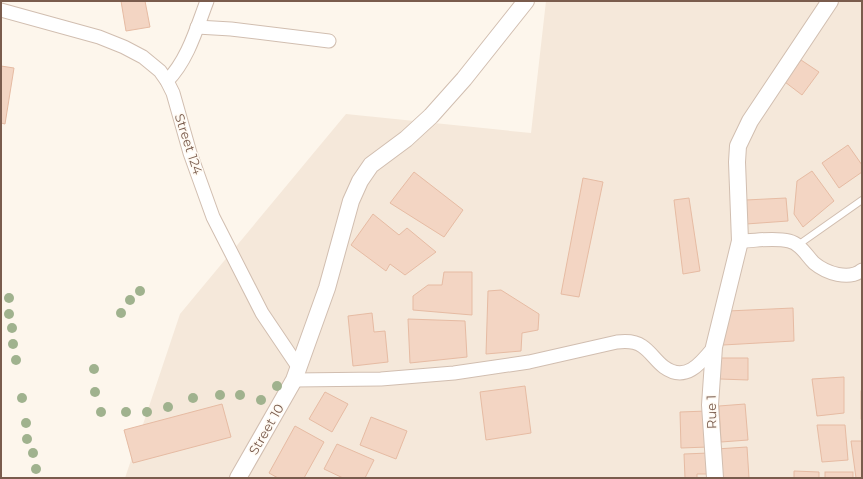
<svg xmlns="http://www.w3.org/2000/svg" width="863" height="479" font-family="Montserrat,sans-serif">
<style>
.residential{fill:#f5e8da}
.building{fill:#f3d5c3;stroke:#e6bba3}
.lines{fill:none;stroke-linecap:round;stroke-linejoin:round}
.service-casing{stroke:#d1beb0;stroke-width:8}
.minor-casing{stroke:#d1beb0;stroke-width:15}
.tertiary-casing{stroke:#d1beb0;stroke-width:18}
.service{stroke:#fff;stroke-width:6}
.minor{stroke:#fff;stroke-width:13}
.tertiary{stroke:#fff;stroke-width:16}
.tree{fill:#a0b28e}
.labels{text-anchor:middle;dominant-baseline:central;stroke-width:3;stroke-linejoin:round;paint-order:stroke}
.street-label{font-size:13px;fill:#7a5c4d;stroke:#fffaf3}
</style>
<rect width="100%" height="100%" fill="#fdf6ec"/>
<!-- residential -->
<polygon class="residential" points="546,1 862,1 862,478 125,478 180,314 346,114 531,133"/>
<!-- building -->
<g class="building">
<polygon points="121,1 145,1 150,27 126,31"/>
<polygon points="801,60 819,72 802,95 785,82"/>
<polygon points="1,66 14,68 5,124 1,123"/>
<polygon points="848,145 862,165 862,172 839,188 822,163"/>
<polygon points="812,171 834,201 803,227 794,214 797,181"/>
<polygon points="414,172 463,210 444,237 390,203"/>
<polygon points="583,178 603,182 579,297 561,294"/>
<polygon points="689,198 700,271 683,274 674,200"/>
<polygon points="786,198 788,221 746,224 746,200"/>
<polygon points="373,214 399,235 407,228 436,252 405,275 390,264 386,271 351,245"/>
<polygon points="444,272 472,272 472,315 413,310 413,296 428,285 442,285"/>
<polygon points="501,290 539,314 538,330 522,333 521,351 486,354 488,291"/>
<polygon points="793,308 794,341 723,345 728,311"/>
<polygon points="372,313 374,332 385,331 388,362 353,366 348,316"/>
<polygon points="408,319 465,321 467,357 410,363"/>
<polygon points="720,358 748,358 748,380 720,379"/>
<polygon points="844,377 844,413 817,416 812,379"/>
<polygon points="525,386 531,433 486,440 480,392"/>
<rect x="861" y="391" width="1" height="28"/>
<polygon points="325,392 348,404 332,432 309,419"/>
<polygon points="222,404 231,437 133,463 124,430"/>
<polygon points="745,404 748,440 721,442 719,406"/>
<polygon points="707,411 708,447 681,448 680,412"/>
<polygon points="371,417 407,431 396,459 360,445"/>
<polygon points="817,425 845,425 848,460 822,462"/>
<polygon points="295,426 324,442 304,478 278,478 269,473"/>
<polygon points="851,441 862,441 862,478 856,478"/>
<polygon points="337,444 374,460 365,478 343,478 324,469"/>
<polygon points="747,447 749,478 718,478 716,449"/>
<polygon points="709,453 710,474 697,474 697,478 685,478 684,454"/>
<polygon points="794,471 819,472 819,478 794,478"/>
<rect x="825" y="472" width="28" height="6"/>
</g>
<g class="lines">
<defs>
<polyline id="service" points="798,245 862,200"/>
<g id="minor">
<polyline points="1,10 99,37 124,47 143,57 160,71 167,81 173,93 190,153 213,217 262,313 299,368"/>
<polyline points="197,27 231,29 329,41"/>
<path d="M 167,81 C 188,60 197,27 207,1"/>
<path d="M 740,241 C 755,241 774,237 789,241 C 801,244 806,255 814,263 C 826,273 849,281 862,270"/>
<path d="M 294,380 L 381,379 L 454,373 L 529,362 L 617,342 C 625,341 635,341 642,346 C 650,351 656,361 664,367 C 686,383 701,363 714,347"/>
</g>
<g id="tertiary">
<polyline points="238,478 294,380 327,288 351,201 360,181 371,165 406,139 431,116 464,79 526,1"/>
<polyline points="715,478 710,405 714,347 740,241 737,162 738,146 750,121 830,1"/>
</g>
</defs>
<!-- service casing -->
<use href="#service" class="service-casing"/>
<!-- minor casing -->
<use href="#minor" class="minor-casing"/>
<!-- tertiary casing -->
<use href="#tertiary" class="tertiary-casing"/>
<!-- service -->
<use href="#service" class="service"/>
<!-- minor -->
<use href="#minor" class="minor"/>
<!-- tertiary -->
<use href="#tertiary" class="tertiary"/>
</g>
<!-- trees -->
<g class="tree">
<circle cx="140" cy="291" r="5"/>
<circle cx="9" cy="298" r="5"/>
<circle cx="130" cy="300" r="5"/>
<circle cx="121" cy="313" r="5"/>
<circle cx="9" cy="314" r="5"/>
<circle cx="12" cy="328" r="5"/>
<circle cx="13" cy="344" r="5"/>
<circle cx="16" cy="360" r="5"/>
<circle cx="94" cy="369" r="5"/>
<circle cx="277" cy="386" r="5"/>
<circle cx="95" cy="392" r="5"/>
<circle cx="220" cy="395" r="5"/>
<circle cx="240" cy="395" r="5"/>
<circle cx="22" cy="398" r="5"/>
<circle cx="193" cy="398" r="5"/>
<circle cx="261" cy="400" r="5"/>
<circle cx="168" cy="407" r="5"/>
<circle cx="101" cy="412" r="5"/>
<circle cx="126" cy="412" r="5"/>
<circle cx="147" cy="412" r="5"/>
<circle cx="26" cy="423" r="5"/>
<circle cx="27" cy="439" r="5"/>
<circle cx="33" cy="453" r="5"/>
<circle cx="36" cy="469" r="5"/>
</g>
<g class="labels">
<!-- street labels -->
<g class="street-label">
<text transform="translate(189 144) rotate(72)">Street 124</text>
<text transform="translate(711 412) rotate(-91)">Rue 1</text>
<text transform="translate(266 429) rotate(-60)">Street 10</text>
</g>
</g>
<!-- border -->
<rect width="863" height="479" fill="none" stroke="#7a5c4d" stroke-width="4"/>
</svg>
